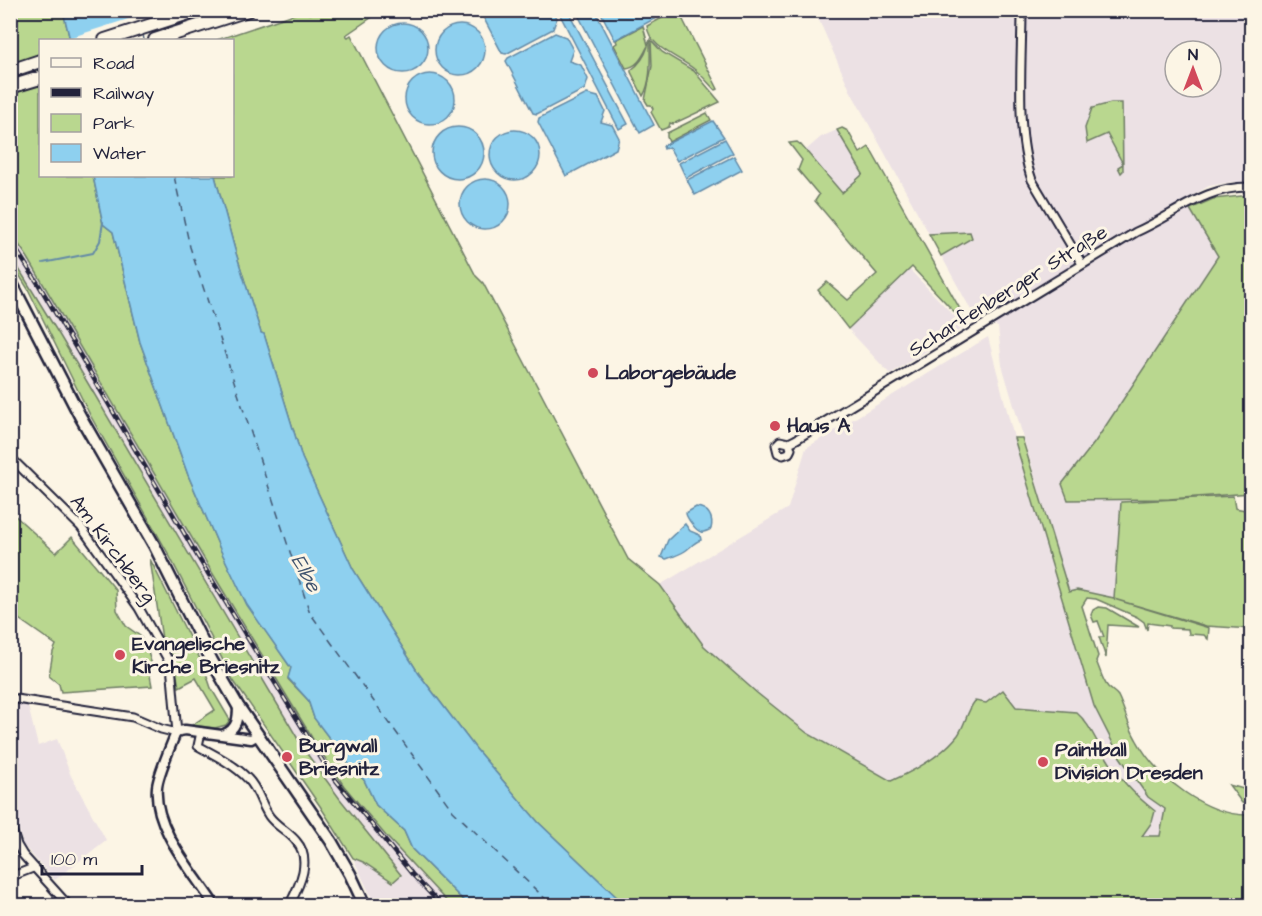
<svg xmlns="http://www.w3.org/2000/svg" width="1262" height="916" font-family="'Architects Daughter',sans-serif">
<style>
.built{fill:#ece1e4;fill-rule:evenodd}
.green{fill:#b9d78f;stroke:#6e7c65;stroke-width:1.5}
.water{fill:#8ed0ef;stroke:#638aa7;stroke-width:1.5}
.pier{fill:#fcf5e5}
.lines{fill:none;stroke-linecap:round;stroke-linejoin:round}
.stream{stroke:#638aa7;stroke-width:2}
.ferry{stroke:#425671;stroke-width:1.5;stroke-dasharray:8 6;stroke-linecap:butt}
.minor-casing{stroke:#22223b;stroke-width:11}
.tertiary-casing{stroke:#22223b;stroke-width:13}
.primary-casing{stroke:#22223b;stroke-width:15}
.motorway-casing{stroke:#22223b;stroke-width:16}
.minor{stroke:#fcf5e5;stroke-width:7}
.tertiary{stroke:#fcf5e5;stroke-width:8}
.primary{stroke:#fcf5e5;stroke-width:10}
.motorway{stroke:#fcf5e5;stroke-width:12}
.rail-casing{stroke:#22223b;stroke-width:4.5}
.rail{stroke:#fcf5e5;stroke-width:2;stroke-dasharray:7;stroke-linecap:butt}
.poi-dot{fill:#d1495b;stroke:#fcf5e5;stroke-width:2}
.labels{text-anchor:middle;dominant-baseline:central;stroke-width:6;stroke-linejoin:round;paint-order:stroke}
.street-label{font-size:20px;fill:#22223b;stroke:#fcf5e5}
.poi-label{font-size:20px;font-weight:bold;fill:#22223b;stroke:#fcf5e5;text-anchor:start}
.water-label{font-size:21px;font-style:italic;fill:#425671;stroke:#fcf5e5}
</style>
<rect width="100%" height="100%" fill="#fcf5e5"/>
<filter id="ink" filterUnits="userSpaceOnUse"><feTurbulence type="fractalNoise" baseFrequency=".0167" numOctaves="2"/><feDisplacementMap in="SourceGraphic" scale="12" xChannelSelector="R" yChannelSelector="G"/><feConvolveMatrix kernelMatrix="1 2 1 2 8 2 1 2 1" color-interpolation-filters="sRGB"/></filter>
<g filter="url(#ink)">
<!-- built -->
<g class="built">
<path d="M 815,11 L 1251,11 L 1251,183 L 1232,182 L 1209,186 L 1185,200 L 1218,256 L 1095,442 L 1062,484 L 1068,500 L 1121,500 L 1114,599 L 1077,590 L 1069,593 L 1002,365 L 998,327 L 976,319 L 850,90 ZM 1175,51 L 1211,51 L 1211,87 L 1175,87 Z"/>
<polygon points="837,130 863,174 842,193 806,150 821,137"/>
<polygon points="10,233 28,258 213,574 317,746 450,905 375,905 353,858 363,862 393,882 401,874 340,799 305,751 60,336 11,256"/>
<polygon points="909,269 965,327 890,374 848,329"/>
<polygon points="988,337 1014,438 1094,706 1120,757 1148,797 1196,829 1120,846 891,781 807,733 757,693 704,646 660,585 788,508 806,448"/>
<polygon points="11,702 28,706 38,746 57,739 71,776 106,840 55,880 23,845 11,803"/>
</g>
<!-- green -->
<g class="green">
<path d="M 314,10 L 381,11 L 346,35 L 348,37 L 351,35 L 476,276 L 483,283 L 628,559 L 660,585 L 704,646 L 757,693 L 807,733 L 891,781 C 914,771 941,757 958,735 C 965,725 967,711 975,701 L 986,703 L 1003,690 L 1016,707 L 1076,712 C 1090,724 1095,740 1105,755 C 1119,778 1133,794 1155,811 L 1152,822 L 1142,836 L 1160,836 L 1165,809 L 1148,797 L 1120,757 L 1094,706 L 1014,438 L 1022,438 L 1069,592 L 1077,590 L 1114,598 L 1121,502 L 1233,496 L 1235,508 L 1251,511 L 1251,629 L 1206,626 L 1114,599 L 1209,628 L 1208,639 L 1204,635 L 1189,634 L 1188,629 L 1170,628 L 1170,626 L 1148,623 L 1147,630 L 1144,622 L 1137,617 L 1096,599 L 1087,598 L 1082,606 L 1098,656 L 1096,661 C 1100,669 1102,680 1108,687 C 1111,690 1115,692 1118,696 C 1125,710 1128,726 1136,739 C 1156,777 1207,817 1251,815 L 1251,905 L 625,905 L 538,822 L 476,749 L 419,674 L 387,623 L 353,569 L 302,458 L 264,334 L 261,333 L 235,250 L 215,176 L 232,176 L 232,40 L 217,40 L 300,12 L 311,14 Z"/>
<polygon points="10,11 63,11 70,40 40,40 40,176 93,176 103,224 113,232 140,342 188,475 220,549 247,604 291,668 288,679 308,700 314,718 351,767 364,780 376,805 404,831 412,849 468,905 450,905 386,836 344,786 317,746 213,574 28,258 11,233"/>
<path d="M 675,11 L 678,16 L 682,18 L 718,89 L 715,90 C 708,83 702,75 694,69 C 680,57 649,48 647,26 Z"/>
<path d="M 643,26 L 648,45 L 650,40 C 650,58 652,81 643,96 L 631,72 L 631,70 C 640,64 645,56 648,46 C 643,54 639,67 626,68 L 614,45 L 617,43 L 616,40 Z"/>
<polygon points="651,40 662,52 694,71 720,102 673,124 670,123 669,127 661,130 651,112 653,109 651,105 648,105 645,100 652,66"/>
<polygon points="1111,103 1122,103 1123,171 1121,173 1118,167 1123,164 1107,134 1087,143 1085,128 1092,108"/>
<polygon points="707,113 711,120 669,142 667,137 667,133"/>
<polygon points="842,128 848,131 860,153 869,147 960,309 962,320 912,267 848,329 818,290 827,282 848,300 877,274 815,201 819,195 798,170 802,160 789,143 797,142 801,145 842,193 863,174 837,130"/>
<polygon points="1251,195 1251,493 1169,499 1068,500 1062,484 1095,442 1218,256 1190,209 1213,199"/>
<polygon points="970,232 972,238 941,256 929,234"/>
<polygon points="11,256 60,336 305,751 340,799 401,875 393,882 363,862 353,858 320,806 233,680 169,555 90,415 28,289 11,262"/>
<polygon points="11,512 56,553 72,537 116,590 117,610 126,626 140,636 147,649 153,668 149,670 152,686 61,692 59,684 49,676 53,652 56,645 13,615 11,619"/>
<polygon points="150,559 204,667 211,688 230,720 226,725 215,728 192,725 215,710 196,678 179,687 173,656 162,639"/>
<polygon points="1098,607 1107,608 1139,627 1108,625 1106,658 1099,637 1104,637 1098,621 1094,622 1091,615 1093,610"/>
<polygon points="1229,785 1251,791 1251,804 1242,803"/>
</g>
<!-- water -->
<g class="water">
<polygon points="63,11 175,11 70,40"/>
<polygon points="480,11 553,11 557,18 553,29 506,54 502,53"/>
<polygon points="558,11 568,11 628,124 619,129"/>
<polygon points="576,11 595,11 654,125 640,133"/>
<polygon points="606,11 606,10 669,11 615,40 601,13"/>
<circle cx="403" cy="48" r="25"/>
<circle cx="460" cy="50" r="25"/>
<polygon points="555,33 566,37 573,50 569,61 581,65 588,79 585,89 537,114 533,113 506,61 508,58"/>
<circle cx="430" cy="99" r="25"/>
<polygon points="587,94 598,97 605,111 601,122 612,125 619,138 616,149 566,176 538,122 539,118"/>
<polygon points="713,121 724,137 677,161 669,147 664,149 663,146"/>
<circle cx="458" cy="153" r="26"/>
<circle cx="515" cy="155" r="25"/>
<polygon points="725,139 733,153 686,178 679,163"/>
<polygon points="734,156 742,170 695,195 687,180"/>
<polygon points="93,176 215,176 235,250 261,333 264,334 302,458 353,569 387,623 419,674 476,749 538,822 625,905 468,905 412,849 404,831 376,805 364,780 351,767 314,718 308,700 288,678 291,668 247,605 220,549 188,475 140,342 113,232 103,224"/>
<circle cx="485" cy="204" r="25"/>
<path d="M 696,507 C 708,508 714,517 711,529 C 709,530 703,533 701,532 C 696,531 686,517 686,513 Z"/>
<path d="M 685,524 L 690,531 L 700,535 L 701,540 C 694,542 691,547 685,551 C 679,555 672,557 666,559 L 661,557 L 668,540 Z"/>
</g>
<!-- pier -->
<polygon class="pier" points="178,10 184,40 67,40 66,39 153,11"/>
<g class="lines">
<!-- stream -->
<polyline class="stream" points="43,263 93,253 100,241 103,222"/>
<!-- ferry -->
<g class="ferry">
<polyline points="138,10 141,24"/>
<polyline points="143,35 144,40"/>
<polyline points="174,176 190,247 310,613 453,811 553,906"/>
</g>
<defs>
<g id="minor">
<path d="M 1022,10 C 1022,63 1015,132 1032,180 L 1082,264"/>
<path d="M 789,443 L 791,449 L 789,453 L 783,455 L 778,453 L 776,445 L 780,441 L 789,443 L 795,440 L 1136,232 C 1175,215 1206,185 1252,187"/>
<polyline points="10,457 81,527 139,608 171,665 177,733 161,729 133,717 10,698"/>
<path d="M 201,732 L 198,746 C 215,755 235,765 248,779 C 258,789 261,804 269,816 C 276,826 288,831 296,841 C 313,860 299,886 289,906"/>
<polyline points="10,823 17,845 23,855 69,906"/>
<polyline points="10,877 33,868"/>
</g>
<g id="tertiary">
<path d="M 224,734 C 237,729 238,719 238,706"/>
<path d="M 215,906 C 194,873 153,828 157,787 C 158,775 170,748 175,735 L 179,731 L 185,730 L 251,739 L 258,735"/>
</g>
<polyline id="primary" points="10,280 80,416 154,545 212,661 238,706 331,841 350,874 365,906"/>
<g id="motorway">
<polyline points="105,40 198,10"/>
<polyline points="155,40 248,10"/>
<polyline points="10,71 40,61"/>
<polyline points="10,87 40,78"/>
</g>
</defs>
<!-- minor casing -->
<use href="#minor" class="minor-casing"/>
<!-- tertiary casing -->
<use href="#tertiary" class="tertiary-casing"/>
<!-- primary casing -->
<use href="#primary" class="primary-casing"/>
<!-- motorway casing -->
<use href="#motorway" class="motorway-casing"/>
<!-- minor -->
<use href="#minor" class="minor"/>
<!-- tertiary -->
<use href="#tertiary" class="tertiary"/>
<!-- primary -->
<use href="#primary" class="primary"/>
<!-- motorway -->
<use href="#motorway" class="motorway"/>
<defs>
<polyline id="rail" points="10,240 39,285 198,557 330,773 412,874 442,906"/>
</defs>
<!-- rail casing -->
<use href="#rail" class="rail-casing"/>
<!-- rail -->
<use href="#rail" class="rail"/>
</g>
</g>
<!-- markers -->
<g class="poi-dot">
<circle cx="593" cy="373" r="6"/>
<circle cx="775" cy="426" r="6"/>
<circle cx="120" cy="655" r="6"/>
<circle cx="287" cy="757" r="6"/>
<circle cx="1043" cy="762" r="6"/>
</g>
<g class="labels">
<!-- street labels -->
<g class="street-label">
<text transform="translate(1008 291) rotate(-32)">Scharfenberger Straße</text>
<text transform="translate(113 549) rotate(53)">Am Kirchberg</text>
</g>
<!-- poi labels -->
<g class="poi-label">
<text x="605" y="373">Laborgebäude</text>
<text x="787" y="426">Haus A</text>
<text x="132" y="644">Evangelische<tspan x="132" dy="23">Kirche Briesnitz</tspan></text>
<text x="299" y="746">Burgwall<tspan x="299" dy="23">Briesnitz</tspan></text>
<text x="1055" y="750">Paintball<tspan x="1055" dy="23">Division Dresden</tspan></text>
</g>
<!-- water labels -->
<g class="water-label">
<text transform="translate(306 573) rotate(61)">Elbe</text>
</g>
</g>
<!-- margin -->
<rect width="1262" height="916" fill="none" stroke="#fcf5e5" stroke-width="36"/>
<rect x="18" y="18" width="1226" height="880" fill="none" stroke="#22223b" stroke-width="2" filter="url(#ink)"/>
<!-- legend -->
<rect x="39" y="39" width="195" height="138" fill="#fcf5e5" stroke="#a5a1a1" stroke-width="1.5"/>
<rect x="51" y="58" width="30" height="9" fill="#fcf5e5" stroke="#a5a1a1" stroke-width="1.5"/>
<text x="93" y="69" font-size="18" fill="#22223b">Road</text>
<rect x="51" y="88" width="30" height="9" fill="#22223b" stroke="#a5a1a1" stroke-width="1.5"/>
<text x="93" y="99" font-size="18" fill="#22223b">Railway</text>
<rect x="51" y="114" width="30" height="18" fill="#b9d78f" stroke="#a5a1a1" stroke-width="1.5"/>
<text x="93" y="129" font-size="18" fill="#22223b">Park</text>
<rect x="51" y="144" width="30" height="18" fill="#8ed0ef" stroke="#a5a1a1" stroke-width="1.5"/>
<text x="93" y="159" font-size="18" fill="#22223b">Water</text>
<!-- north arrow -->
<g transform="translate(1193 69)"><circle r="28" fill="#fcf5e5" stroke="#a5a1a1" stroke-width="1.5"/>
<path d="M0-4.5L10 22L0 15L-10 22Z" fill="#d1495b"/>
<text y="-9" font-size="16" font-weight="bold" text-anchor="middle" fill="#22223b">N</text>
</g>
<!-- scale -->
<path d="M42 865v9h100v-9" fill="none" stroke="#22223b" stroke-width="3"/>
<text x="51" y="865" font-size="18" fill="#22223b" stroke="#fcf5e5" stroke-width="4.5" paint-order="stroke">100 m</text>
</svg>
